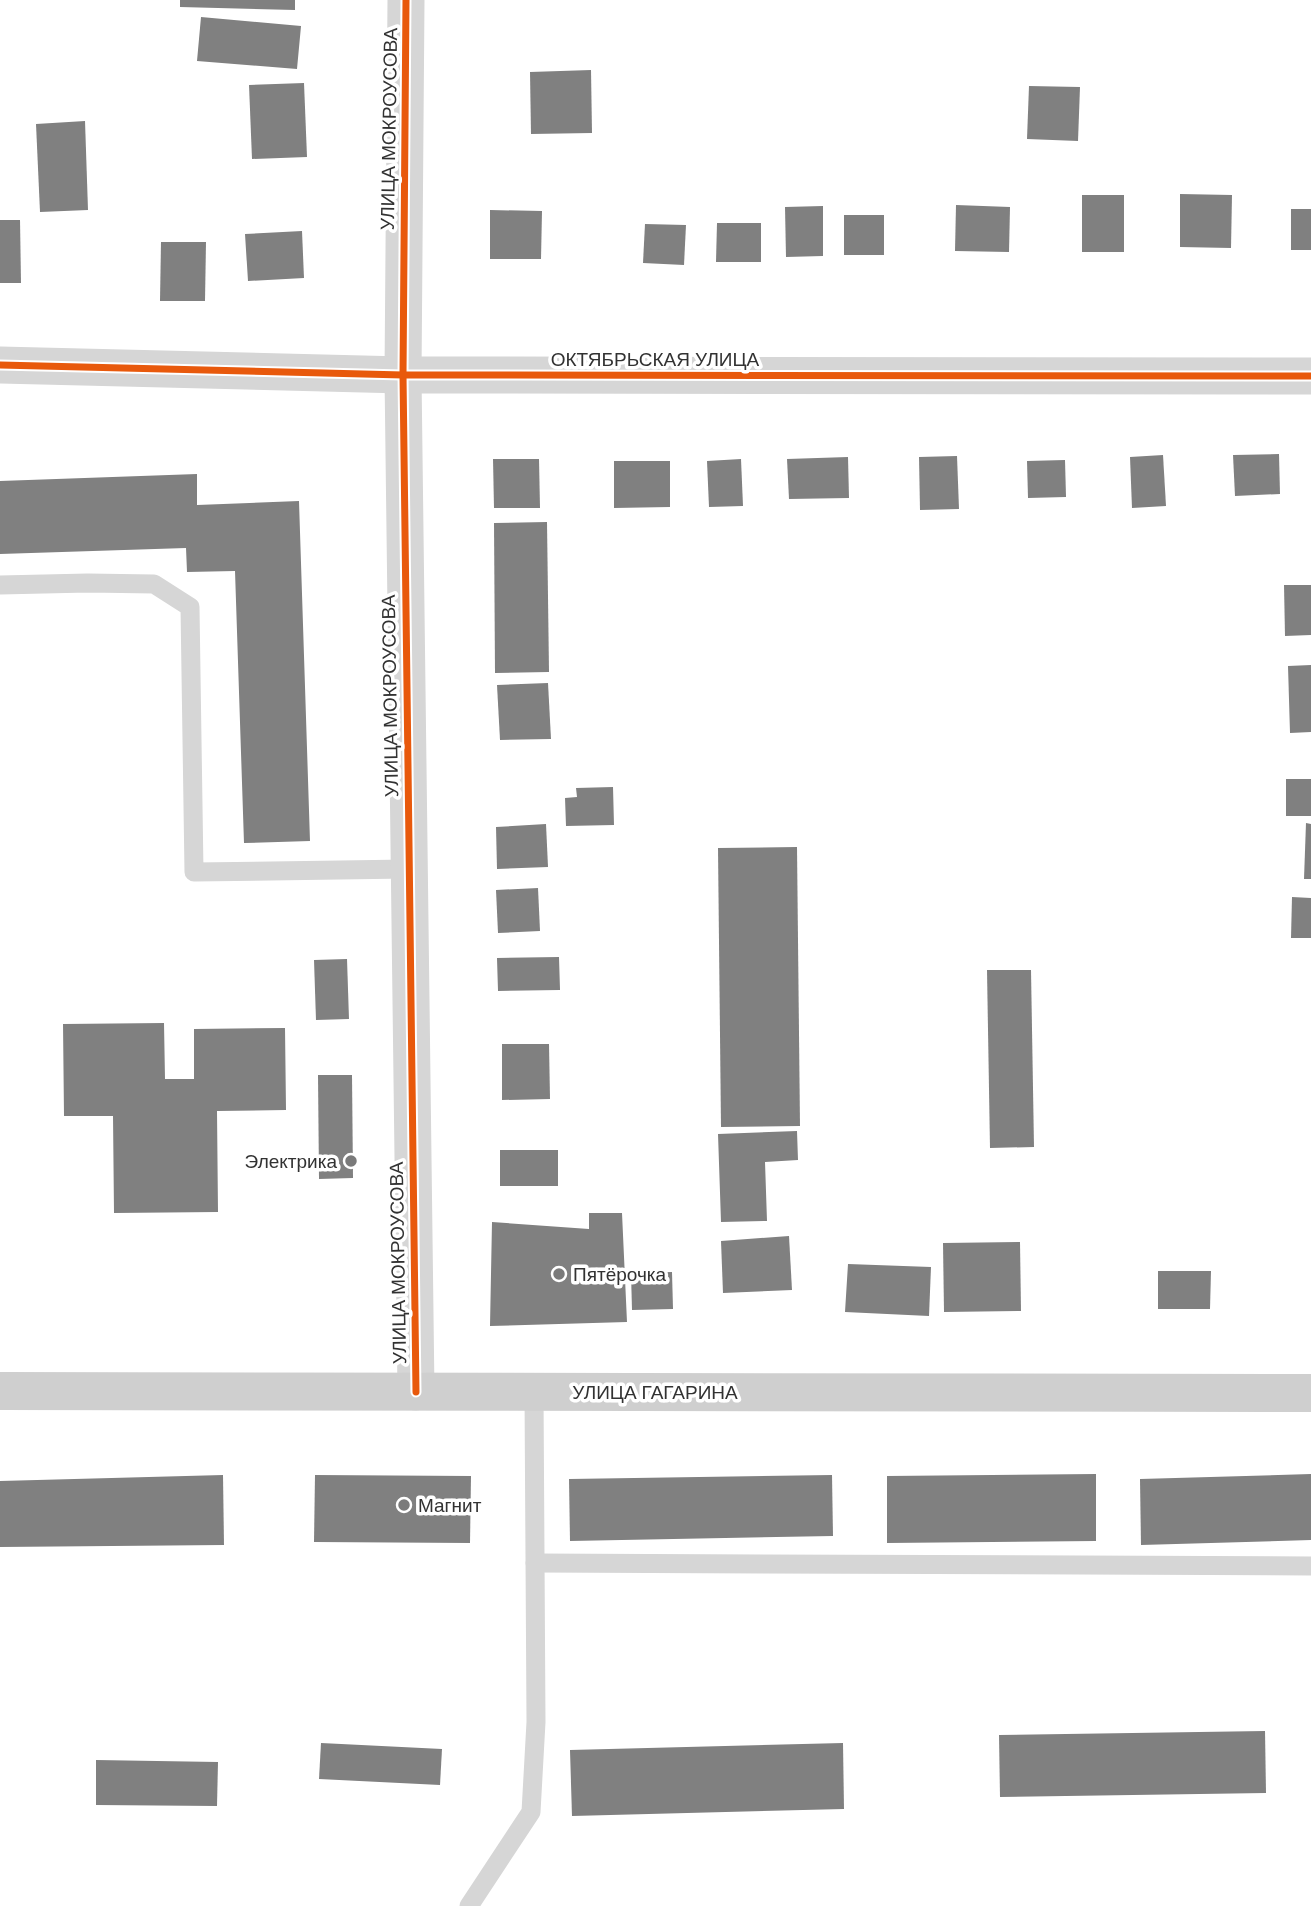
<svg xmlns="http://www.w3.org/2000/svg" width="1311" height="1906" font-family="'DM Sans',sans-serif">
<style>
.building{fill:#808080}
.lines{fill:none;stroke-linecap:round;stroke-linejoin:round}
.service{stroke:#d6d6d6;stroke-width:19}
.minor{stroke:#d6d6d6;stroke-width:37}
.secondary{stroke:#cfcfcf;stroke-width:38}
.cycleway-casing{stroke:#fff;stroke-width:11}
.cycleway{stroke:#e8590c;stroke-width:7}
.poi-dot{fill:#7a7a7a;stroke:#fff;stroke-width:2.5}
.labels{text-anchor:middle;dominant-baseline:central;stroke-width:7;stroke-linejoin:round;paint-order:stroke}
.street-label{font-size:19px;fill:#323232;stroke:#fff}
.poi-label{font-size:19px;fill:#323232;stroke:#fff;text-anchor:start}
</style>
<rect width="100%" height="100%" fill="#fff"/>
<!-- building -->
<g class="building">
<polygon points="180,0 295,0 295,10 180,7"/>
<polygon points="201,17 301,26 297,69 197,61"/>
<polygon points="591,70 592,133 531,134 530,72"/>
<polygon points="304,83 307,157 252,159 249,85"/>
<polygon points="1029,86 1080,87 1078,141 1027,139"/>
<polygon points="85,121 88,210 40,212 36,124"/>
<polygon points="1180,194 1232,195 1231,248 1180,247"/>
<rect x="1082" y="195" width="42" height="57"/>
<polygon points="956,205 1010,207 1009,252 955,251"/>
<polygon points="823,206 823,256 786,257 785,207"/>
<rect x="1291" y="209" width="20" height="41"/>
<polygon points="490,210 542,211 541,259 490,259"/>
<rect x="844" y="215" width="40" height="40"/>
<polygon points="0,220 20,220 21,283 0,283"/>
<polygon points="717,223 761,223 761,262 716,262"/>
<polygon points="645,224 686,225 684,265 643,263"/>
<polygon points="302,231 304,278 248,281 245,234"/>
<polygon points="161,242 206,242 205,301 160,301"/>
<polygon points="1279,454 1280,494 1235,496 1233,455"/>
<polygon points="1163,455 1166,506 1132,508 1130,457"/>
<polygon points="957,456 959,509 920,510 919,457"/>
<polygon points="848,457 849,498 789,499 787,459"/>
<polygon points="493,459 539,459 540,508 494,508"/>
<polygon points="741,459 743,506 709,507 707,461"/>
<polygon points="1065,460 1066,497 1028,498 1027,461"/>
<polygon points="614,461 670,461 670,507 614,508"/>
<polygon points="197,474 197,505 299,501 310,841 244,843 235,571 187,572 186,548 0,554 0,481"/>
<polygon points="547,522 549,672 495,673 494,523"/>
<polygon points="1284,585 1311,585 1311,635 1285,636"/>
<polygon points="1311,665 1311,732 1290,733 1288,666"/>
<polygon points="548,683 551,739 500,740 497,685"/>
<rect x="1286" y="779" width="25" height="37"/>
<polygon points="613,787 614,825 566,826 565,798 577,797 576,788"/>
<polygon points="1306,823 1311,824 1311,879 1304,879"/>
<polygon points="546,824 548,867 497,869 496,827"/>
<polygon points="797,847 800,1126 721,1127 718,848"/>
<polygon points="538,888 540,931 498,933 496,890"/>
<polygon points="1292,897 1311,898 1311,938 1291,938"/>
<polygon points="559,957 560,990 498,991 497,958"/>
<polygon points="347,959 349,1019 316,1020 314,960"/>
<polygon points="987,970 1031,970 1034,1147 990,1148"/>
<polygon points="164,1023 165,1079 194,1079 194,1029 285,1028 286,1110 217,1111 218,1212 114,1213 113,1116 64,1116 63,1024"/>
<polygon points="502,1044 549,1044 550,1099 502,1100"/>
<polygon points="318,1075 352,1075 353,1178 319,1179"/>
<polygon points="797,1131 798,1160 765,1162 767,1221 721,1222 718,1134"/>
<rect x="500" y="1150" width="58" height="36"/>
<polygon points="589,1213 622,1213 627,1322 490,1326 492,1222 589,1229"/>
<polygon points="789,1236 792,1290 723,1293 721,1241"/>
<polygon points="1020,1242 1021,1311 944,1312 943,1243"/>
<polygon points="848,1264 931,1267 929,1316 845,1312"/>
<polygon points="1158,1271 1211,1271 1210,1309 1158,1309"/>
<polygon points="672,1272 673,1309 632,1310 631,1273"/>
<polygon points="1096,1474 1096,1541 887,1543 887,1476"/>
<polygon points="1311,1474 1311,1540 1141,1545 1140,1479"/>
<polygon points="223,1475 224,1545 0,1547 0,1481"/>
<polygon points="315,1475 471,1476 470,1543 314,1542"/>
<polygon points="832,1475 833,1536 570,1541 569,1479"/>
<polygon points="1265,1731 1266,1793 1000,1797 999,1735"/>
<polygon points="321,1743 442,1749 440,1785 319,1779"/>
<polygon points="843,1743 844,1809 572,1816 570,1750"/>
<polygon points="96,1760 218,1762 217,1806 96,1805"/>
</g>
<g class="lines">
<!-- service -->
<g class="service">
<polyline points="0,585 88,583 154,584 190,607 194,872 408,869"/>
<polyline points="535,1563 1311,1566"/>
<polyline points="469,1906 531,1812 536,1722 534,1392"/>
</g>
<!-- minor -->
<g class="minor">
<polyline points="406,0 403,375 416,1392"/>
<polyline points="0,365 403,375 1311,376"/>
</g>
<!-- secondary -->
<polyline class="secondary" points="0,1391 1311,1393"/>
<defs>
<g id="cycleway">
<polyline points="406,0 403,375 416,1392"/>
<polyline points="0,365 403,375 1311,376"/>
</g>
</defs>
<!-- cycleway casing -->
<use href="#cycleway" class="cycleway-casing"/>
<!-- cycleway -->
<use href="#cycleway" class="cycleway"/>
</g>
<!-- markers -->
<g class="poi-dot">
<circle cx="351" cy="1161" r="7"/>
<circle cx="559" cy="1274" r="7"/>
<circle cx="404" cy="1505" r="7"/>
</g>
<g class="labels">
<!-- street labels -->
<g class="street-label">
<text transform="translate(389 129) rotate(-89)">УЛИЦА МОКРОУСОВА</text>
<text x="655" y="359">ОКТЯБРЬСКАЯ УЛИЦА</text>
<text transform="translate(390 696) rotate(-91)">УЛИЦА МОКРОУСОВА</text>
<text transform="translate(398 1263) rotate(-91)">УЛИЦА МОКРОУСОВА</text>
<text x="655" y="1392">УЛИЦА ГАГАРИНА</text>
</g>
<!-- poi labels -->
<g class="poi-label">
<text x="337" y="1161" text-anchor="end">Электрика</text>
<text x="573" y="1274">Пятёрочка</text>
<text x="418" y="1505">Магнит</text>
</g>
</g>
</svg>
